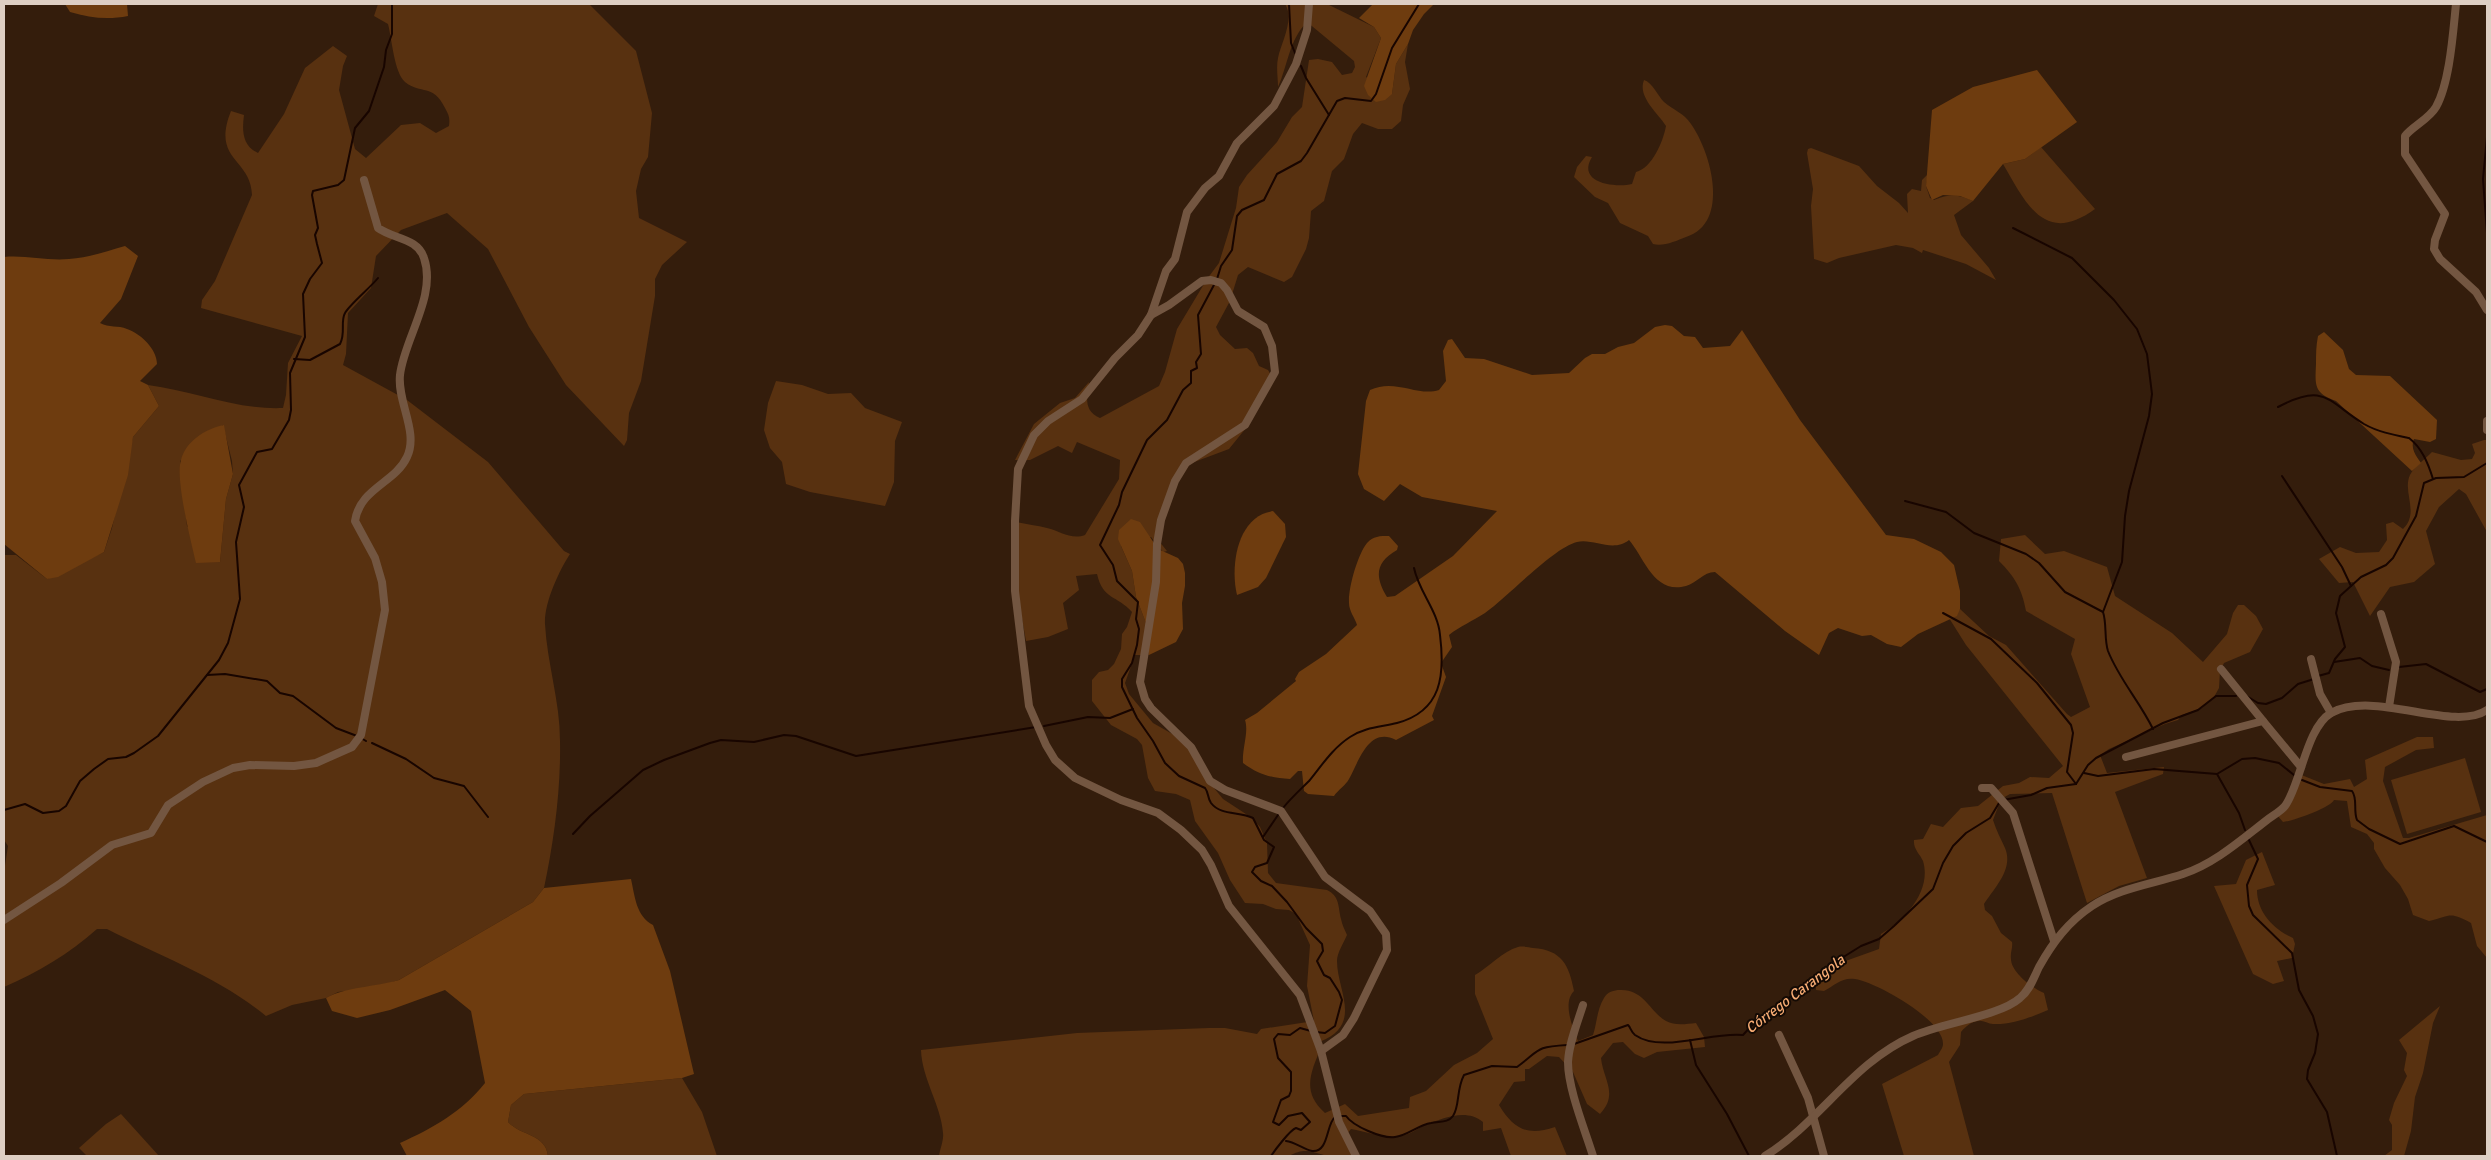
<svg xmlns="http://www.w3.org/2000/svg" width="2491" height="1160" font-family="Signika,sans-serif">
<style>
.green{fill:#583110;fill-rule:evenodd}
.forest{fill:#6e3c0f}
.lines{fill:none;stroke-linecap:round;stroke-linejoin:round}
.stream{stroke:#180500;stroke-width:2}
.minor{stroke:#735641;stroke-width:8}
.labels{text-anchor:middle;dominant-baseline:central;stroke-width:4;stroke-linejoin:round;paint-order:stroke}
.water-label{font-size:15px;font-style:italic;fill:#f6ab73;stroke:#140a04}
</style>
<rect width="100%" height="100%" fill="#341d0c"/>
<!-- green -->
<g class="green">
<path d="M 378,4 L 589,4 L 636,51 L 652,113 L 648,157 L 641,169 L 636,191 L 639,218 L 687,242 L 662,265 L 655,279 L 655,296 L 641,381 L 629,413 L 627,440 L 624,446 L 566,385 L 529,327 L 488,249 L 447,213 L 401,230 L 376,256 L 371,288 L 348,313 L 346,354 L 343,365 L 407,400 L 488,462 L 564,551 L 570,554 C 559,571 544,603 545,624 C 547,663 560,701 560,741 C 561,789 554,841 544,888 L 533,902 L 399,980 L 377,987 L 338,992 L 326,998 L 292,1005 L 266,1016 C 220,978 160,956 107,929 L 97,929 C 69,954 38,972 4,987 L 4,872 L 8,846 L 4,840 L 4,555 L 16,555 L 47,579 L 104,552 L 112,528 L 133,437 L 159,406 L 148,385 C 194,391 236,410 283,408 L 286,395 L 288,363 L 302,336 L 201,308 L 202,300 L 215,281 L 252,195 C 251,158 211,161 231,111 L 244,115 C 242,130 242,146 258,153 L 284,114 L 305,68 L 333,46 L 347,56 L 343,66 L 339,90 L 355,149 L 366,158 L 401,125 L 420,123 L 436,133 L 449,126 C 450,118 449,115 445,108 C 433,83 421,95 405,82 C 394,72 392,39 388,24 L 374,16 ZM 223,425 L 232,461 L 233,474 L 226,499 L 220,562 L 187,526 L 180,461 Z"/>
<path d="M 1285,4 L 1327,4 L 1374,27 L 1381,38 L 1366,77 L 1392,94 L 1396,64 L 1408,44 L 1405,62 L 1410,89 L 1403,105 L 1401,121 L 1392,129 L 1378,129 L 1362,123 L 1353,134 L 1344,159 L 1332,171 L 1324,201 L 1311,211 L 1309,238 L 1306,249 L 1292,277 L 1284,282 L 1248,267 L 1238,275 L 1230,301 L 1216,327 L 1220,335 L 1235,349 L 1247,348 L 1253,353 L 1259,366 L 1268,370 L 1271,375 L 1246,428 L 1229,449 L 1189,464 L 1177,473 L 1159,541 L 1167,551 L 1163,552 L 1151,537 L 1121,546 L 1132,571 L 1136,597 L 1146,623 L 1149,655 L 1135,655 L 1125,683 L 1129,694 L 1153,723 L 1190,744 L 1201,757 L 1214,788 L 1223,799 L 1252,818 L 1260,827 L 1267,843 L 1268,873 L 1276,883 L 1327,890 C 1340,896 1338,907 1341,919 C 1342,925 1345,930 1347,935 C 1344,942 1337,953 1337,961 C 1337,991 1364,1025 1319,1042 L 1321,1047 C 1311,1073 1301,1091 1325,1113 L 1345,1104 L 1358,1116 L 1409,1108 L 1410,1097 L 1426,1091 L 1454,1065 L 1477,1053 L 1493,1039 L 1475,994 L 1475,975 C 1489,967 1503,951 1518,947 C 1522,946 1529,947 1533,948 C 1562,950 1569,965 1574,991 C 1562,1003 1573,1028 1578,1041 L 1593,1035 C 1597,1023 1597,1009 1604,998 C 1607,992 1614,990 1620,990 C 1644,989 1649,1011 1666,1021 C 1675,1026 1686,1024 1696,1023 L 1704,1037 L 1705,1047 L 1657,1052 L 1644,1058 L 1635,1054 L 1623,1042 L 1613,1043 L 1601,1058 C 1603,1079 1619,1094 1600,1114 L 1587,1104 L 1573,1072 L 1559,1057 L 1547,1056 L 1529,1069 L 1525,1069 L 1525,1081 L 1514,1082 L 1499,1105 C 1514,1130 1528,1136 1555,1127 L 1567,1156 L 1511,1156 L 1501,1128 L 1483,1131 L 1483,1122 C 1466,1108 1444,1118 1425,1125 C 1417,1129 1409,1135 1400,1136 C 1384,1138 1367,1132 1351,1129 L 1347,1134 L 1352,1156 C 1344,1156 1336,1157 1328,1156 C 1312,1152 1305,1147 1289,1156 L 939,1156 C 940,1149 944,1140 943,1133 C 941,1105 922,1079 921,1050 L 1077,1033 L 1209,1028 L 1225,1028 L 1257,1034 L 1261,1029 L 1314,1021 L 1307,986 L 1310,945 L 1296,914 L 1289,910 L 1276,909 L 1263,904 L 1245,903 L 1230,880 L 1218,853 L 1195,821 L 1190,800 L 1176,794 L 1155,791 L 1148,778 L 1142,745 L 1137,739 L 1111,725 L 1092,701 L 1092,680 L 1099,672 L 1108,670 L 1114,664 L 1121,649 L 1122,634 L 1127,627 L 1132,612 C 1117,595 1103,600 1097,574 L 1076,576 L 1079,590 L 1063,603 L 1068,629 L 1048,637 L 1026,641 L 1015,579 L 1011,542 L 1012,521 C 1024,524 1036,525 1047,528 C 1060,531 1071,540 1085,535 L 1119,479 L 1120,460 L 1077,442 L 1072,453 L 1058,446 L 1030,460 L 1015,460 L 1034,424 L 1060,403 L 1075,398 L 1089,382 C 1087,396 1083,411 1100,418 L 1159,386 L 1165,372 L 1177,329 L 1207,279 L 1219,263 L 1236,208 L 1239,187 L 1247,175 L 1277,142 L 1292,117 L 1302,107 L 1309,60 L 1318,59 L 1332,62 L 1342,75 L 1352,73 L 1355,67 L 1354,61 L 1307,22 C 1289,40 1288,65 1278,87 C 1278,78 1276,67 1278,58 C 1281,43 1295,19 1285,4 Z"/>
<path d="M 1644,80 C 1652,82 1658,96 1664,102 C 1673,110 1684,113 1691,124 C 1711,152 1731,223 1686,237 C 1676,241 1663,247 1653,244 L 1648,236 L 1620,223 L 1608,203 L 1595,197 L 1574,177 L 1577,167 L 1586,156 L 1592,157 C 1576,183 1615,188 1632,184 L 1636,172 C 1652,168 1663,142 1666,126 C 1659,114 1637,97 1644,80 Z"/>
<path d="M 2041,147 L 2095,209 C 2044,246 2026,203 2003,164 L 2025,159 Z"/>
<path d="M 1811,148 L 1859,166 L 1877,186 L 1899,203 L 1908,213 L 1907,194 L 1912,189 L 1921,191 L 1922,180 L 1928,174 L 1926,186 L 1930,198 L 1934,200 C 1950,194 1956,194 1973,201 L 1954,215 L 1961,235 L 1989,268 L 1996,280 L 1966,264 L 1923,250 L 1922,253 L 1913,248 L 1896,245 L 1839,258 L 1827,263 L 1814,259 L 1811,206 L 1813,189 L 1807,153 L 1808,149 Z"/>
<polygon points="776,381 802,385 828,394 851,393 865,408 902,422 895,441 894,482 885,506 810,492 786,484 782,462 770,448 764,430 768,403"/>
<path d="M 2484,440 L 2487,440 L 2487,532 L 2466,494 L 2459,489 L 2439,507 L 2426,531 L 2435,564 L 2414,582 L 2390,587 L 2370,616 L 2353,582 L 2339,583 L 2319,559 L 2340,547 L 2356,553 L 2379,552 L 2387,540 L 2386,524 L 2393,522 L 2403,529 C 2420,513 2402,492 2410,475 C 2414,467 2425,459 2432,452 L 2461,460 L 2472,459 L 2475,453 L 2472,444 Z"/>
<path d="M 2025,535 L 2045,554 L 2064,551 L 2107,567 L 2115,596 L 2172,633 L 2203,662 L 2227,634 L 2233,613 L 2238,605 L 2244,605 L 2256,616 L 2263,629 L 2250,652 L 2224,663 L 2220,671 L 2219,688 L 2214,697 L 2202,708 L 2182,715 L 2178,720 L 2165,724 L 2109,749 L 2100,755 L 2107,773 L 2164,767 L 2163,774 L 2115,792 L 2147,878 L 2119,886 L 2087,903 L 2052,793 L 2010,794 L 2001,799 L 1993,820 C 1996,830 2001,839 2005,848 C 2014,869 1994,888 1984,904 L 1985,910 L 1992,916 L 2001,933 L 2012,942 C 2013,948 2010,953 2011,959 C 2011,972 2032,988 2044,993 L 2048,1010 C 2032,1017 2011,1025 1993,1024 C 1988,1024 1983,1020 1978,1021 C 1971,1022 1966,1026 1961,1032 L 1960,1045 L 1949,1062 L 1974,1156 L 1904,1156 L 1882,1084 L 1938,1055 C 1940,1051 1943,1048 1943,1044 C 1944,1020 1876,982 1855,979 C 1842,977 1835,985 1824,991 L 1816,990 L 1816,975 L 1826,968 L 1879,949 L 1881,934 C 1905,920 1932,891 1923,861 C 1920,854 1913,849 1914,840 L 1923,839 L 1931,824 L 1943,827 L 1961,808 L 1978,806 L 2003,786 L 2019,783 L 2030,777 L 2049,778 L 2063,766 L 1966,645 L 1949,618 L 1960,609 L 1989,636 L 2006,645 L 2067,714 L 2071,717 L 2090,707 L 2071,654 L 2075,639 L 2026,611 C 2022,589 2015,577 1999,561 L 2001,539 Z"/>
<path d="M 2417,737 L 2433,737 L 2434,748 L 2416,750 L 2385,767 L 2383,781 L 2403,838 L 2409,838 L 2487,815 L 2487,958 L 2477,946 L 2471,923 C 2449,911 2451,916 2429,921 L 2413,915 L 2408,899 L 2400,885 L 2385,868 L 2374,849 L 2374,843 L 2367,834 L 2351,827 L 2347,801 L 2334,800 C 2330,808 2293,821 2283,822 L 2277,815 L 2299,774 L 2324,784 L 2350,779 L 2354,787 L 2367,779 L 2365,760 Z"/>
<polygon points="2465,758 2481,812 2407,834 2391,780"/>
<path d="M 2262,852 L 2275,885 L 2257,890 C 2257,912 2273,929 2293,938 L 2295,944 L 2292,958 L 2277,961 L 2284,981 L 2273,984 L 2253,974 L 2214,886 L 2236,884 L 2246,860 Z"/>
<polygon points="2440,1006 2433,1023 2423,1073 2415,1097 2411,1131 2404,1156 2384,1156 2392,1150 2392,1125 2389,1120 2394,1103 2407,1076 2404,1070 2407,1053 2399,1040"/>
<path d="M 682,1078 L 702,1112 L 717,1156 L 548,1156 C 546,1134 521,1136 508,1122 L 511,1105 L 524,1094 Z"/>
<polygon points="121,1114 159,1156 87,1156 79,1148 106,1124"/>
</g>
<!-- forest -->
<g class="forest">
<path d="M 65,4 L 127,4 L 128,16 C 108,20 90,18 70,12 Z"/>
<polygon points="1373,4 1434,4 1424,14 1413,30 1408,44 1396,64 1392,94 1385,100 1376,102 1368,95 1364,86 1381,38 1374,27 1359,18"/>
<polygon points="2037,70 2077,122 2025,159 2003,164 1973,201 1960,196 1943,195 1932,200 1926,186 1932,110 1973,87"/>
<path d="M 125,246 L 138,256 L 121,299 L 100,323 C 109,328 118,325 127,329 C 141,334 157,349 157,364 L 140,381 L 148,385 L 159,406 L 133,437 L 128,475 L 104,552 L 58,577 L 47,579 L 4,544 L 4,257 C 26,255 47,261 69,259 C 88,258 107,251 125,246 Z"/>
<path d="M 1665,325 L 1672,326 L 1684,336 L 1695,337 L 1703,348 L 1730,346 L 1742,330 L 1800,420 L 1886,535 L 1914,539 L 1941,552 L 1954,565 L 1960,591 L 1960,609 L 1957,616 L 1918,634 L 1901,647 L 1887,644 L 1871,635 L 1862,636 L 1838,628 L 1829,633 L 1819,655 L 1785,631 L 1715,572 C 1703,572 1697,583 1686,586 C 1654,595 1644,557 1629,540 C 1613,553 1593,538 1577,542 C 1553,548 1509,596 1485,613 C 1473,621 1460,626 1449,635 L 1452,647 L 1441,663 L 1446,677 L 1432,716 L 1434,720 L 1396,740 C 1369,726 1359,761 1349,779 C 1346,785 1338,790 1334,796 L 1308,794 L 1304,791 L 1302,771 L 1298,771 L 1290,779 C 1272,778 1259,775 1243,763 C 1242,748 1249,732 1245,720 L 1257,713 L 1296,681 L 1295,679 L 1299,672 L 1326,654 L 1357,625 C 1355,618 1349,611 1349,603 C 1348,588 1358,554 1367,543 C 1373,536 1380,536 1389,536 L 1398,546 L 1397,550 C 1376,562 1374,576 1387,597 L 1395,596 L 1453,556 L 1497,511 L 1422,497 L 1400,484 L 1384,501 L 1364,489 L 1358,474 L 1366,401 L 1370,390 C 1395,378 1418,397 1439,390 L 1446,381 L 1443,351 L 1448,340 L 1452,339 L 1465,358 L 1484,359 L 1532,375 L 1569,373 L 1585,358 L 1592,354 L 1605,354 L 1618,347 L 1634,343 L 1655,327 Z"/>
<path d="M 2324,332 L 2343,350 L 2349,369 L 2356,375 L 2390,376 L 2437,420 L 2436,439 L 2430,442 L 2414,439 C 2410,448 2416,456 2421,463 L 2412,471 L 2336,401 C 2314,393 2315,386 2316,364 C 2316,354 2316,346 2318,336 Z"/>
<path d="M 224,425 L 233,474 L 226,499 L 220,562 L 196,563 C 191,542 175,478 181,460 C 186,441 205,429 224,425 Z"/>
<path d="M 1273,511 L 1285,524 L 1286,537 L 1266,578 L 1258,587 L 1237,595 C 1230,566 1237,516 1273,511 Z"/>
<polygon points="1131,519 1140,522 1158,549 1178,558 1183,564 1185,573 1185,586 1182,603 1183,629 1176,642 1149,655 1146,623 1136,597 1132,571 1118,539 1119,530"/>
<path d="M 631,879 C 635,897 636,916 653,925 L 670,971 L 694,1074 L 682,1078 L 524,1094 L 511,1105 L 508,1122 C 521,1136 546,1134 548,1156 L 407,1156 L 400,1143 C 433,1128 462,1112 485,1083 L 471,1011 L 445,990 L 390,1010 L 357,1018 L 332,1011 L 326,998 C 346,987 375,987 399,980 L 533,902 L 544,888 Z"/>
</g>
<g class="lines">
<!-- stream -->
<g class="stream">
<polyline points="1289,4 1291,43 1295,53"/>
<polyline points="1301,66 1306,78 1329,115"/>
<polyline points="2487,137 2483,179 2487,233"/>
<polyline points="2013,228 2072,258 2114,300 2137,329 2147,354 2152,394 2149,416 2129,491 2125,516 2122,562 2103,612"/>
<polyline points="1217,279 1221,266 1232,250 1237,216 1242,210 1264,200 1277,174 1301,161 1307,153 1337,101 1345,98 1371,101 1376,94 1392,48 1419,4"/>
<path d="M 1215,283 L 1198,315 L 1201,354 L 1196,362 L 1197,368 L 1191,371 L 1191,383 L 1183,390 L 1167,420 L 1147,440 L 1122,492 L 1119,505 L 1100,545 L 1113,565 L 1117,581 L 1138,602 L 1136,619 L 1139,629 L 1137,645 L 1132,663 L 1122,679 L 1122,687 L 1137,718 L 1153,741 L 1165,763 L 1179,776 L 1205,788 C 1209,793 1207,797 1211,803 C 1221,816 1239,811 1253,818 L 1264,840 L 1274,847 L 1267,863 L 1255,867 L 1252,872 L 1261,881 L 1272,886 L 1287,902 L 1306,928 L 1322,944 L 1323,951 L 1317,961 L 1324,975 L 1330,978 L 1339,992 L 1342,1000 L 1335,1026 L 1325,1033 L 1316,1032"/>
<path d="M 294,359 L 310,360 L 340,344 C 346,333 340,322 345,313 C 349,305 371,287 378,278"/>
<path d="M 2278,407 C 2325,382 2327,401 2364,424 C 2378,432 2394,435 2409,438 C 2422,448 2428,463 2433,479"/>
<polyline points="2282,476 2342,567 2351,586"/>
<path d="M 1905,501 L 1946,512 L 1974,533 L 2026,554 L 2039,563 L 2065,592 L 2103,612 C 2107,624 2104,639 2108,651 C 2119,679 2140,702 2153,729"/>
<polyline points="1943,613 1991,639 2037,683 2071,725 2073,733 2067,772 2076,784"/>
<polyline points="2334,662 2360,658 2372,666 2389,670"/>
<polyline points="2399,667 2426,664 2480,692 2487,689"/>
<polyline points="207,675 225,674 267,681 280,693 293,696 336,728 357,736"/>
<polyline points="2318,676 2329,673 2335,659 2345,647 2336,613 2340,596 2361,577 2386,565 2393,558 2416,516 2424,483 2436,478 2464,477 2487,463"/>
<polyline points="2245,695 2258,703 2266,704 2282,698 2298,684 2314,679"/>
<polyline points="1044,726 1088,717 1110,718 1133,709"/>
<polyline points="361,738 366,741"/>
<polyline points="372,743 406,759 434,778 464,786 488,817"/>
<polyline points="2084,773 2098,776 2154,769 2217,774 2242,759 2255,758 2279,763 2294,775"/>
<polyline points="2217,774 2239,813 2245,830"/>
<path d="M 2302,780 L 2320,787 L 2352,791 C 2358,799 2353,810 2357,820 L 2369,829 L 2400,844 L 2454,826 L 2487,842"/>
<polyline points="2076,784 2088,765 2096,758 2163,723 2198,710 2216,696 2236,696"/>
<polyline points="2003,800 2031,795 2047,788 2076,784"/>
<path d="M 1283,808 C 1291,798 1300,790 1309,781 C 1322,765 1333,748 1350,737 C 1365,727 1381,727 1397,723 C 1442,711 1445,675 1440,635 C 1438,611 1419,592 1414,568"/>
<polyline points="4,810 25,804 43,813 59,811 66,806 80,781 94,769 108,759 126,757 134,753 158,736 219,660 228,643 240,599 236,542 244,507 239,485 257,452 272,449 289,420 291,410 290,373 305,337 303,294 310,279 322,263 317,244 315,235 318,228 312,195 313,191 338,185 344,180 355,128 369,111 384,67 386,50 392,34 392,4"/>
<polyline points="573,834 590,816 643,770 664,760 710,743 721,740 754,742 784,735 796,736 856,756 1036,727"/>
<polyline points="1263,837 1280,812"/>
<polyline points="2248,838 2258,859 2247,885 2249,906 2253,915 2292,953 2299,990 2313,1016 2318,1034 2315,1053 2308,1070 2307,1079 2327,1112 2337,1156"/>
<polyline points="1690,1040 1696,1065 1727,1114 1749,1156"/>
<path d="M 1574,1044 L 1628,1025 C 1631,1028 1631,1032 1635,1035 C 1662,1054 1713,1031 1743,1035 L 1753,1024 L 1770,1015 L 1791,996 L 1816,981 L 1845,956 L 1861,946 L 1879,939 L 1894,926 L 1933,889 L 1943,863 L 1953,846 L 1966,833 L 1990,818 L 1999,803"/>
<path d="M 1339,1116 L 1346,1116 C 1353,1126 1382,1139 1395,1137 C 1407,1136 1418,1125 1431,1123 C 1439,1121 1448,1123 1453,1116 C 1460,1106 1456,1090 1464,1075 L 1492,1066 L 1517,1067 C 1541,1049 1535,1047 1567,1045"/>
<path d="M 1286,1141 C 1295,1142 1303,1149 1312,1151 C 1329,1153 1326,1124 1335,1117"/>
<path d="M 1271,1156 C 1275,1150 1290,1130 1296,1128 L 1301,1130 L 1310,1122 L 1302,1113 L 1288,1116 L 1279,1125 L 1273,1122 L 1281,1100 L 1289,1096 L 1291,1091 L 1291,1072 L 1278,1058 L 1274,1039 L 1278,1034 L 1290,1035 L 1300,1028 L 1311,1031"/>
</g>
<!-- minor -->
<g class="minor">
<polyline points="1309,4 1307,30 1296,64 1274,106 1237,143 1219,176 1205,188 1187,212 1175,259 1166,271 1151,315 1138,335 1115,358 1082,399 1048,421 1034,435 1018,469 1015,521 1015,591 1029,706 1046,745 1055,760 1075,778 1121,800 1158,813 1181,830 1202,850 1211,865 1229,906 1300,995 1321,1051 1339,1122 1356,1156"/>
<path d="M 2456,4 C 2453,32 2450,82 2436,107 C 2429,119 2413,126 2405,136 L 2405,154 L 2445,214 L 2435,240 L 2434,249 L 2440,259 L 2476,292 L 2487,310"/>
<polyline points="1151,315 1169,305 1202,281 1211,280 1221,283 1227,290 1238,311 1264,327 1272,346 1275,372 1245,425 1186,463 1175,481 1161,520 1157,544 1156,582 1140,682 1145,699 1151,708 1191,747 1210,781 1225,790 1281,811 1325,877 1370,911 1386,934 1387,950 1354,1018 1343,1035 1321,1051"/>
<polyline points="2487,421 2487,430"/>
<polyline points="2381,614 2396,662 2389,707"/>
<polyline points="2311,659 2320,694 2331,713"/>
<polyline points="2221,669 2263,721"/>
<polyline points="2126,757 2263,721 2301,767"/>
<polyline points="1982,788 1991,788 2013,813 2054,941"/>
<path d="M 4,920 L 61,883 L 112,845 L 151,833 L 168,805 L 203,782 L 233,768 L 250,765 L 294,766 L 316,763 L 352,747 L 361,735 L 385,610 L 382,582 L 375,558 L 355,521 C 360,488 395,483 407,457 C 419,432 397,402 400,375 C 404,339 437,296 424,258 C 418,238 393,239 378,228 L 364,180"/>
<path d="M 1583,1005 C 1577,1024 1569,1043 1568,1062 C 1568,1089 1585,1130 1593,1156"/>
<polyline points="1779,1035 1808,1098 1824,1156"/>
<path d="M 1765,1156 C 1820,1122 1853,1062 1913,1036 C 1942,1023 2000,1016 2020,998 C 2030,990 2034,977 2039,967 C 2053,942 2068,922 2092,906 C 2119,888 2153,884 2183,874 C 2214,864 2241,840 2267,820 C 2272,816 2281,811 2285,806 C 2301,784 2306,728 2331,713 C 2374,689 2453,733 2487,710"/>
</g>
</g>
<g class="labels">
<!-- water labels -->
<g class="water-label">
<text transform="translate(1795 994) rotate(-37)">Córrego Carangola</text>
</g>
</g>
<!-- border -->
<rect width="2491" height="1160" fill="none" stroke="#decfc4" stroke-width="10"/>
</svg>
